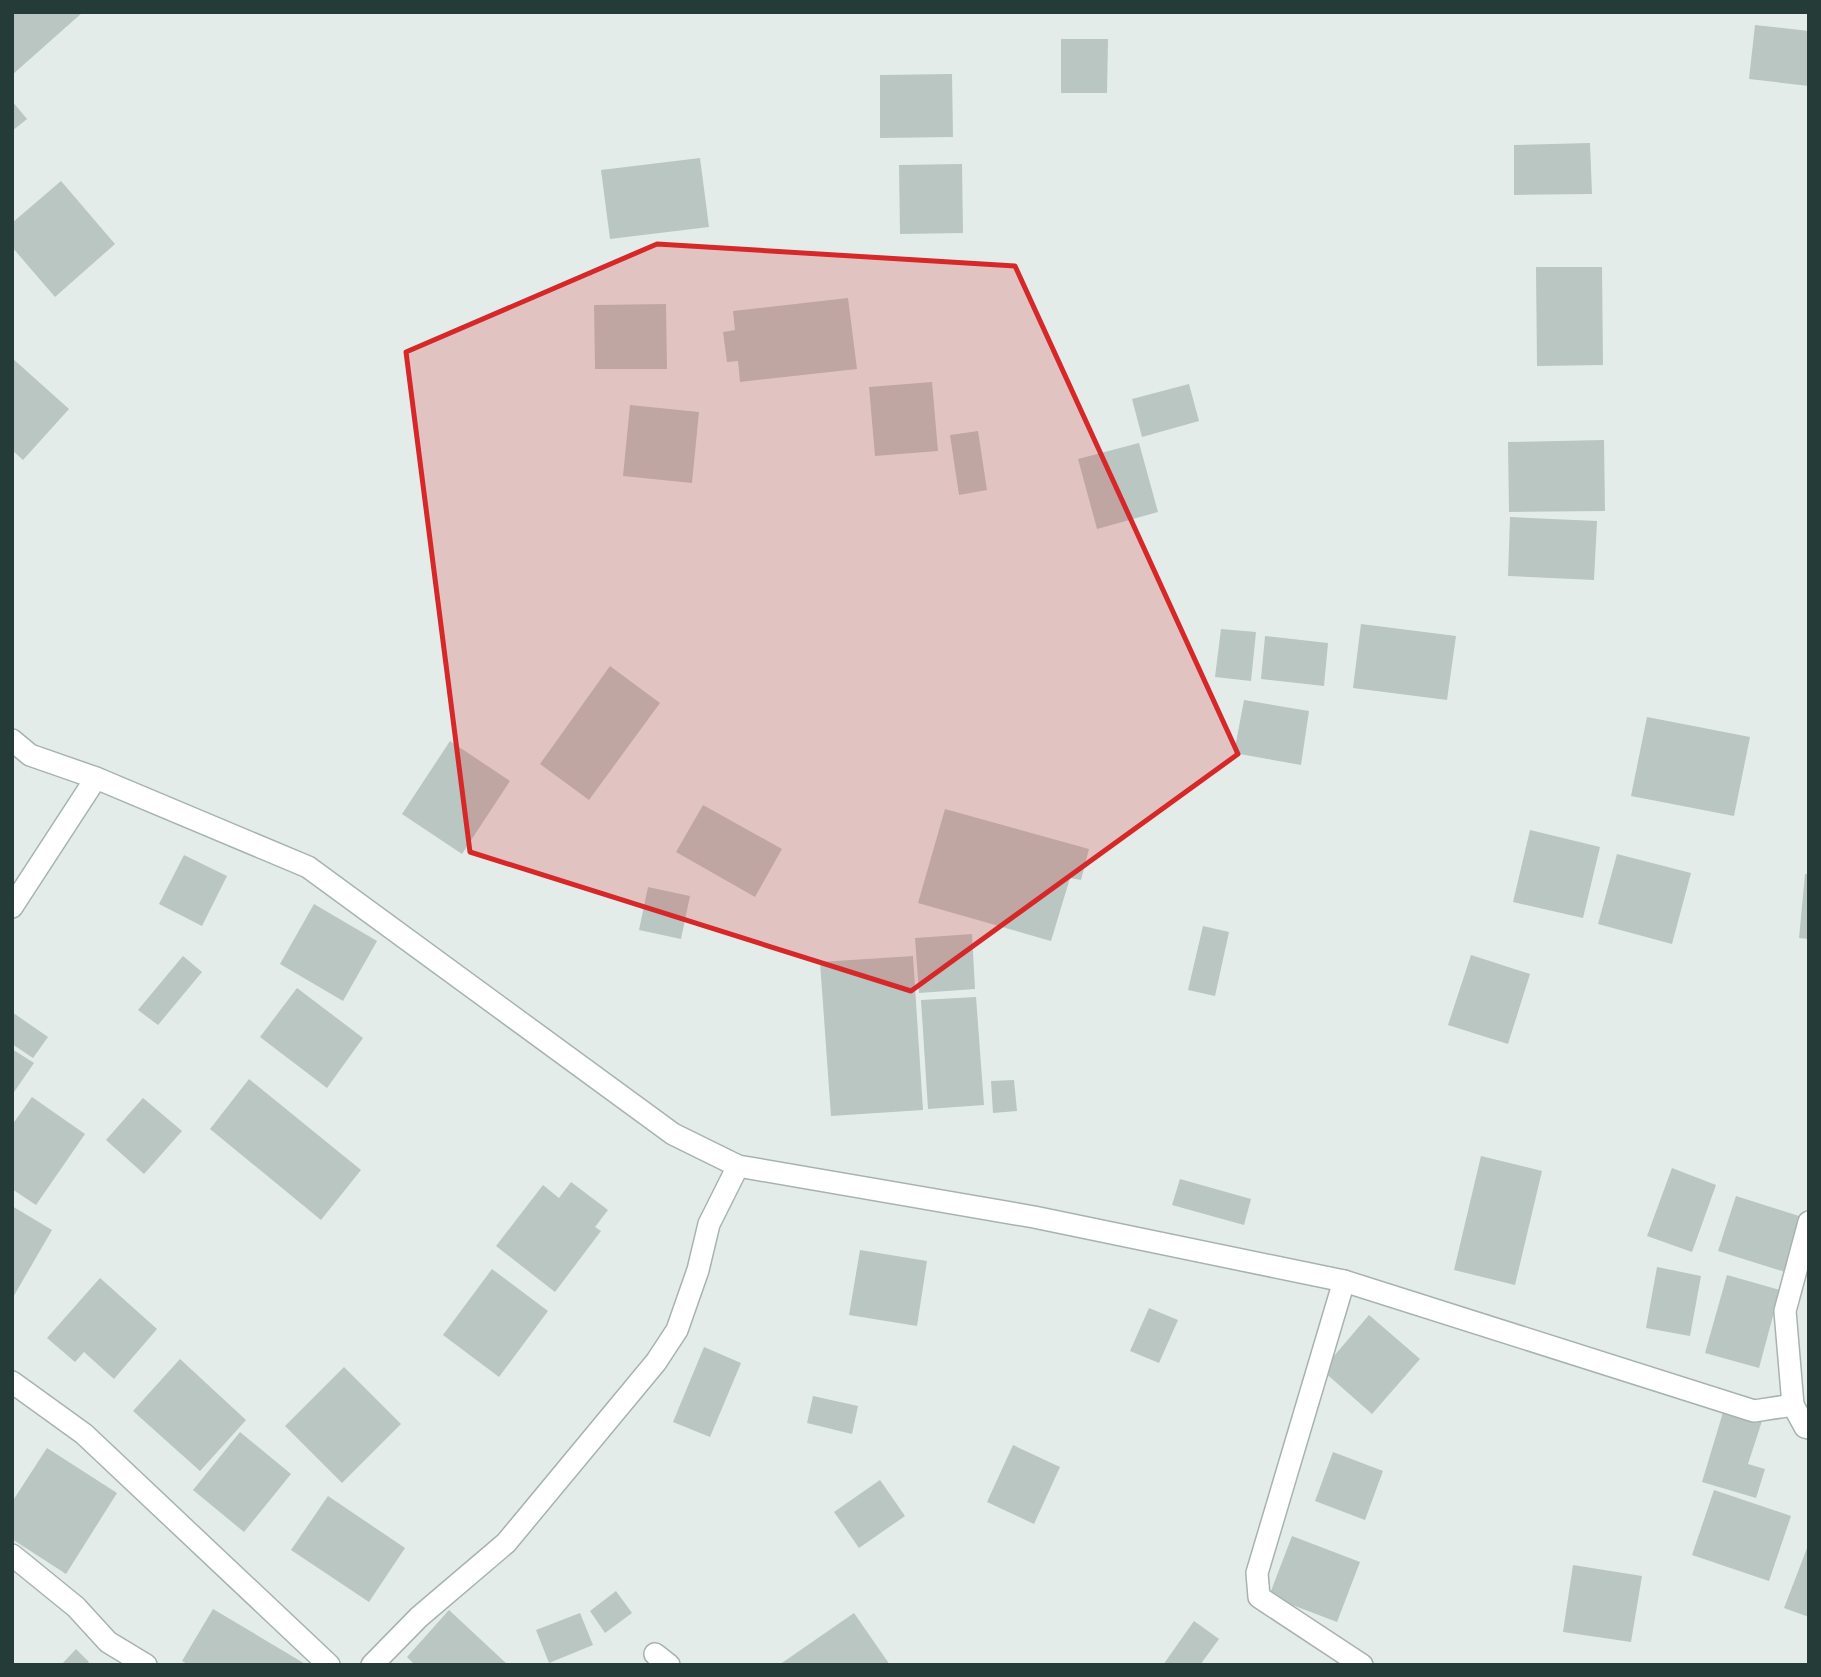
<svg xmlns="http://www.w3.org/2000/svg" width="1821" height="1677" font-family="Barlow,sans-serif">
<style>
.building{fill:#b9c6c2}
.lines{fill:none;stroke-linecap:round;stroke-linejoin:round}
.minor-casing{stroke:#a7b3b0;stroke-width:24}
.minor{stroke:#fff;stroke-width:21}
.marked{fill:#d62828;fill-opacity:0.2;stroke:#d62828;stroke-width:5;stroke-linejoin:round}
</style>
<rect width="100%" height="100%" fill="#e4ece9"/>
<!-- building -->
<g class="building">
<polygon points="12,12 83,12 12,75"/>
<polygon points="1755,25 1809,31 1809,86 1749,79"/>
<polygon points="1061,39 1108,39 1107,93 1061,93"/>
<polygon points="952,74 953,137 880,138 880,75"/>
<polygon points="12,101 27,119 12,131"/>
<polygon points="1590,143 1592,194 1514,195 1514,145"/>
<polygon points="700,158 709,227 610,239 601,170"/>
<polygon points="962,164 963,233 900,234 899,165"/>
<polygon points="61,181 115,244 55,297 12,247 12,223"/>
<polygon points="1536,267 1602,267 1603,365 1537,366"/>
<polygon points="848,298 857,369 740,382 738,361 727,362 723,332 735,330 733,311"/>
<polygon points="666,304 667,369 595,369 594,305"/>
<polygon points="12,358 69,409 23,460 12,450"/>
<polygon points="932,382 938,451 875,456 869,387"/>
<polygon points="1189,384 1199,421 1142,437 1132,399"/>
<polygon points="630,405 699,412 692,483 623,476"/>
<polygon points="978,431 987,490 959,495 950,435"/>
<polygon points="1604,440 1605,511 1509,512 1508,442"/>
<polygon points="1139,443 1158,512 1097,529 1078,459"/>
<polygon points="1510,517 1597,521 1594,580 1508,576"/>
<polygon points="1361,624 1456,636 1447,700 1353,688"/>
<polygon points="1221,629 1256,632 1251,681 1215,677"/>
<polygon points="1265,636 1328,643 1324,686 1261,679"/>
<polygon points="610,666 660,703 589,800 540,764"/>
<polygon points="1244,700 1309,711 1301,765 1234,753"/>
<polygon points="1647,717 1750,737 1734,816 1631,796"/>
<polygon points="450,741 510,781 462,854 402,814"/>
<polygon points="703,805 782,849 755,897 676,852"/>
<polygon points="945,809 1089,849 1081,880 1070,878 1051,941 918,903"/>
<polygon points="1530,830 1600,847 1583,918 1513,902"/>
<polygon points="1617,854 1691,873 1672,944 1598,924"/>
<polygon points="184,855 227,876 202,926 159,904"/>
<polygon points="1805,874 1809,874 1809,939 1799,938"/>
<polygon points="648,887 690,896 681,939 639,930"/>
<polygon points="314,904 377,941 343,1001 280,964"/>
<polygon points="1203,926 1229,932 1215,996 1188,990"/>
<polygon points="972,934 975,989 919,993 915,938"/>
<polygon points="1471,955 1530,974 1508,1044 1448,1025"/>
<polygon points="183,956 202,972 158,1025 138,1010"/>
<polygon points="913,956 923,1110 831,1116 820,962"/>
<polygon points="297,988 363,1038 327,1088 260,1037"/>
<polygon points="976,997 984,1105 928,1109 921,1000"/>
<polygon points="12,1012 48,1037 33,1058 12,1044"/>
<polygon points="12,1049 34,1063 12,1095"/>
<polygon points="249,1079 361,1170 321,1220 210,1129"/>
<polygon points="1014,1080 1017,1111 993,1113 991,1081"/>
<polygon points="32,1097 85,1134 36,1205 12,1189 12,1125"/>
<polygon points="143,1098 182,1131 144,1174 106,1140"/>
<polygon points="1481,1156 1542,1171 1515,1285 1454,1270"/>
<polygon points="1672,1168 1716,1185 1692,1252 1647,1236"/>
<polygon points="1180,1179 1251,1199 1244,1225 1172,1205"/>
<polygon points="571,1182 608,1210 595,1227 601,1231 555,1292 496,1246 543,1185 559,1198"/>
<polygon points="1736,1196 1802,1217 1785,1272 1718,1251"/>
<polygon points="12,1206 52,1230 12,1299"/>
<polygon points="860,1250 927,1261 917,1326 849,1315"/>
<polygon points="1657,1267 1701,1276 1690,1336 1646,1328"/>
<polygon points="492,1269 548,1311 499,1377 443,1335"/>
<polygon points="1727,1275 1780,1290 1759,1368 1705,1353"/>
<polygon points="100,1278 157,1329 114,1379 84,1352 75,1362 47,1338"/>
<polygon points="1149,1308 1178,1320 1159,1363 1130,1351"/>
<polygon points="1369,1315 1420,1359 1372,1414 1322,1370"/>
<polygon points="704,1347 741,1363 710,1437 673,1422"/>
<polygon points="180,1359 246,1420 200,1471 133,1411"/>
<polygon points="344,1367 401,1424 342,1483 285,1426"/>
<polygon points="813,1396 858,1406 852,1434 807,1423"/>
<polygon points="1724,1409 1762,1421 1748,1464 1765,1469 1756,1498 1702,1482"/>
<polygon points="240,1432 291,1474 244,1532 193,1490"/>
<polygon points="1013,1445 1060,1467 1034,1524 987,1502"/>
<polygon points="47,1448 117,1493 66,1574 12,1539 12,1502"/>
<polygon points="1333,1452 1383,1471 1365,1520 1315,1501"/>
<polygon points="880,1480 905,1516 859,1548 834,1512"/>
<polygon points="1714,1490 1791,1516 1769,1581 1692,1555"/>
<polygon points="328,1496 405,1548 369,1602 291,1550"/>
<polygon points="1292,1536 1360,1562 1337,1622 1269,1596"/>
<polygon points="1809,1543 1809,1617 1784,1608"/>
<polygon points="1573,1565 1642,1576 1631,1642 1563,1632"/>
<polygon points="616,1591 632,1613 605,1633 590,1611"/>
<polygon points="213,1609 307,1665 189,1665 182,1661"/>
<polygon points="449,1610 508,1665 415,1665 407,1657"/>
<polygon points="580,1613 593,1645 549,1663 536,1630"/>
<polygon points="854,1613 890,1665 779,1665"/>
<polygon points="1194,1621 1219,1639 1200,1665 1163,1665"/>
<polygon points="76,1649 89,1662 86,1665 61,1665"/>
</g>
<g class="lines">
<defs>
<g id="minor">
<polyline points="12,740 30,755 96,778 308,867 673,1134 738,1166 1034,1217 1344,1281 1754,1411 1793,1405"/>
<polyline points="12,907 96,778"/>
<polyline points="1809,1222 1785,1311 1793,1405 1805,1427 1809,1428"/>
<polyline points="1344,1281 1257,1573 1259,1597 1362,1665"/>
<polyline points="12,1382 84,1434 329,1665"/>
<polyline points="12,1555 76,1607 108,1642 146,1665"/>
<polyline points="655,1654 669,1665"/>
<polyline points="372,1665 419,1617 506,1543 656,1362 677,1330 698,1270 709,1224 738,1166"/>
</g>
</defs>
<!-- minor casing -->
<use href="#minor" class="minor-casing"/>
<!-- minor -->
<use href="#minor" class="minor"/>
</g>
<!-- marked area -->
<path class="marked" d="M 657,244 L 1015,266 L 1238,754 L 911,991 L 470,852 L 406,352 Z"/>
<!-- border -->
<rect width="1821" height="1677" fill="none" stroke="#253b38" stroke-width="28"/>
</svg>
